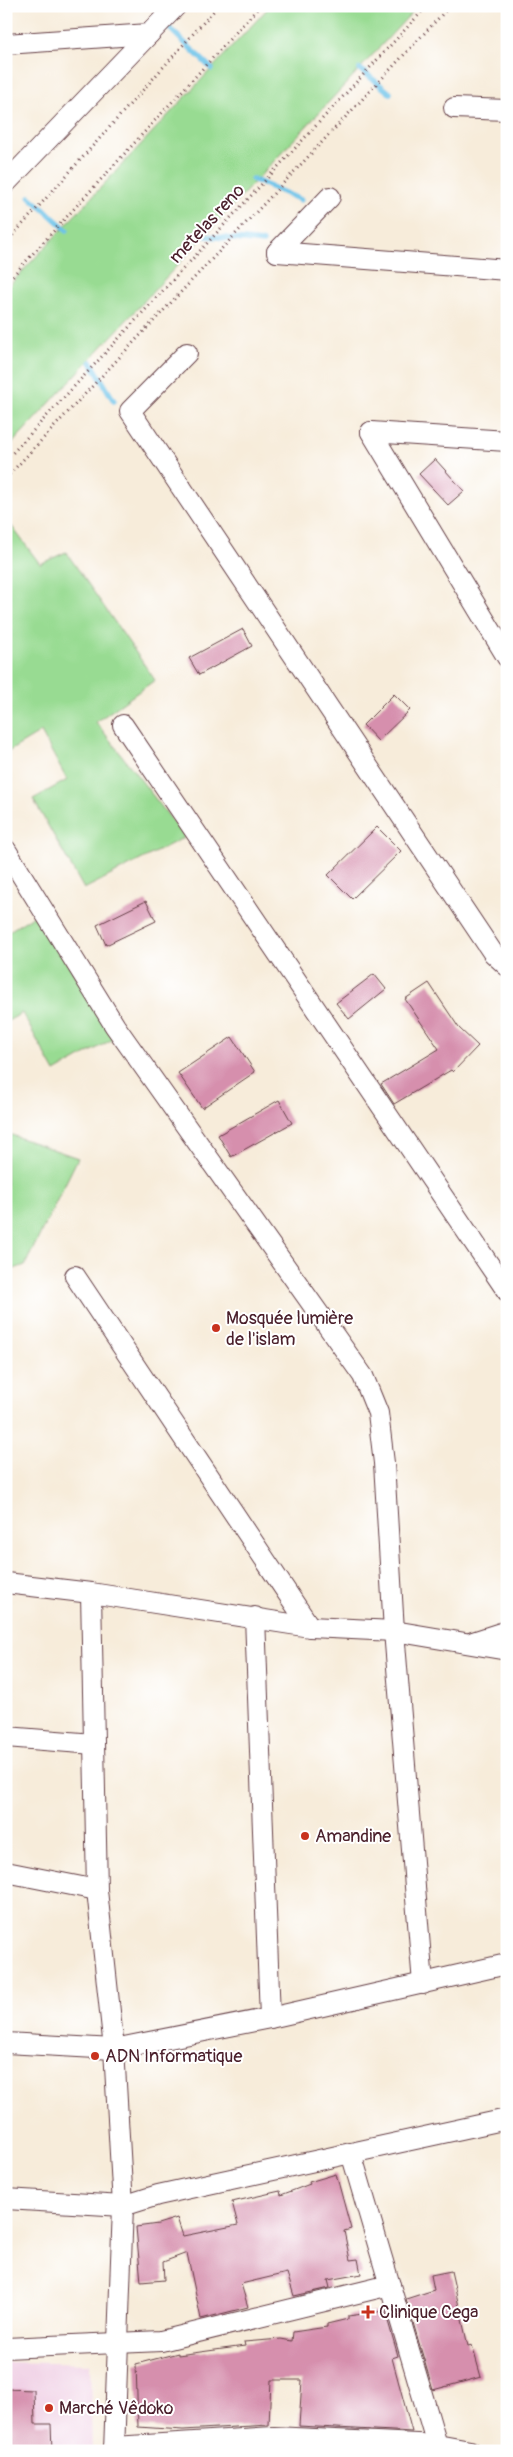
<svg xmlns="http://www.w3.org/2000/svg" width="513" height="2457" font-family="Pangolin,sans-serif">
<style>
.built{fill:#f0d0e5}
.green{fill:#98db92;stroke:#717d5e}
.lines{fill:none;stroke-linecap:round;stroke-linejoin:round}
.stream{stroke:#6cc3e9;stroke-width:5.5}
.building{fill:#d68fad}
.street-casing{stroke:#643e45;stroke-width:22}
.path{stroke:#643e45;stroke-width:3;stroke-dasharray:1 4;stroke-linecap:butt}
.street{stroke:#fff;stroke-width:20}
.poi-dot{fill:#c8321e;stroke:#fff;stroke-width:2}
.labels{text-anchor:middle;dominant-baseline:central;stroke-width:4;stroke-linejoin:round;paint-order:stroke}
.street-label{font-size:18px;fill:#4a1f2b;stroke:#fff}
.poi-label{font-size:18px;fill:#4a1f2b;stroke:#fff;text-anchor:start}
</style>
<rect width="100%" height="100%" fill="#fff"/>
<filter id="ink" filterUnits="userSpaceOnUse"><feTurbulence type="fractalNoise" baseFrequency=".02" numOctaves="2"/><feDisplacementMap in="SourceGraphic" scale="10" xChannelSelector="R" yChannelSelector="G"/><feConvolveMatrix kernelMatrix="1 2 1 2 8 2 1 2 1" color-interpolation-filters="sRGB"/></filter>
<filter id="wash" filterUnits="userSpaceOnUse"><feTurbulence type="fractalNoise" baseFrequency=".0096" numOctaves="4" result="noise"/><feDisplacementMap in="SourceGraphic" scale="20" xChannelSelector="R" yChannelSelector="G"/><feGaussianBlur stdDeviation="1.12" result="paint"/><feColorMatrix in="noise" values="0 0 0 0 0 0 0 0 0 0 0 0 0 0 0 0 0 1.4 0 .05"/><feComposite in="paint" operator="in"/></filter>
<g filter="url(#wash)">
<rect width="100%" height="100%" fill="#f7ecda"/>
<!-- built -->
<polygon class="built" points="6,2362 90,2364 92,2451 6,2451"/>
<!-- green -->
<g class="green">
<polygon points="270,6 418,6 6,450 6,289"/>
<polygon points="10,524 40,564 66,552 155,680 96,722 185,837 84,889 33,799 67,780 41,732 6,753 6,528"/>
<polygon points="38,913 113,1039 55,1072 22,1013 6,1022 6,933"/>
<polygon points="6,1133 78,1158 25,1265 6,1272"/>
</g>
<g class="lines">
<!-- stream -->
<g class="stream">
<polyline points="164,23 212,69"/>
<polyline points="360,69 390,93"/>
<polyline points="252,179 301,200"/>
<polyline points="30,197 67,230"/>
<polyline points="206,236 263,242"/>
<polyline points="91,362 114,401"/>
<polyline points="6,513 8,516"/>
</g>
</g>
<g id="blocks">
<!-- building -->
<g class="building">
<polygon points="435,459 464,491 448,505 419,474"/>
<polygon points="243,629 252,646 199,675 189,658"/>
<polygon points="394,694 410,710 378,741 363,725"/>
<polygon points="377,827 401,851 352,899 328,875"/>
<polygon points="146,901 156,921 106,945 97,925"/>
<polygon points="374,974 386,989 349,1019 336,1003"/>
<polygon points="429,983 459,1028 478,1046 453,1072 451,1070 394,1104 381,1084 439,1049 405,999"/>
<polygon points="232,1037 255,1072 202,1108 178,1073"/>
<polygon points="279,1100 292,1123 231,1157 218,1135"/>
<polygon points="336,2174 351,2229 344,2231 350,2260 358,2259 361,2274 328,2280 330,2288 294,2296 287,2273 241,2284 248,2307 201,2319 187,2253 163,2262 164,2280 141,2282 136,2227 158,2224 177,2218 183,2236 238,2225 232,2202 280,2191 281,2195 310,2184 309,2182"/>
<polygon points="451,2271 468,2346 472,2345 481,2377 433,2390 406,2299 434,2290 431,2275"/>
<polygon points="385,2311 398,2356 392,2358 412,2432 299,2426 302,2380 271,2380 269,2425 183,2430 138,2427 136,2364 178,2353 178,2355 245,2346 244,2342 281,2339 292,2341 293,2332 327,2327 327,2324 348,2319 348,2316"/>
<polygon points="6,2389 34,2390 35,2424 51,2424 52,2451 6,2451"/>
</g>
</g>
</g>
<g filter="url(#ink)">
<use href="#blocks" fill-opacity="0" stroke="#643e45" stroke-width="1"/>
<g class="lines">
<defs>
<g id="street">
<polyline points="6,44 149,34"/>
<polyline points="454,108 507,110"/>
<polyline points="6,183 176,6"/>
<polyline points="277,252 507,270"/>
<polyline points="277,252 330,197"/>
<polyline points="187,353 130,411 493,953 507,966"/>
<polyline points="371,432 507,657"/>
<polyline points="371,432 507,441"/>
<polyline points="123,725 507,1291"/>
<polyline points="6,850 115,1026 363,1376 378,1413 384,1463 394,1631 423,1984"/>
<polyline points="75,1276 310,1627"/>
<polyline points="6,1583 91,1593 310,1627 394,1631 507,1650"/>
<polyline points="91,1593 97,1890 114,2049 123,2206 114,2451"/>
<polyline points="255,1617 270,2018"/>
<polyline points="473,1642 507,1631"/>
<polyline points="6,1737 94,1744"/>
<polyline points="6,1872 97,1890"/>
<polyline points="6,2043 114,2049 270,2018 507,1964"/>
<polyline points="351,2153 437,2445"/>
<polyline points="6,2199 123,2206 158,2195 507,2119"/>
<polyline points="6,2348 161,2341 390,2285"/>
<polyline points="114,2447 274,2437 437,2445 470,2451"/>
</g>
</defs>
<!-- street casing -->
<use href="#street" class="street-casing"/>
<!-- path -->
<g class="path">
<polyline points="6,243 218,6"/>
<polyline points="6,283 260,6"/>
<polyline points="6,460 427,6"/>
<polyline points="6,478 450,6"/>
</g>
<!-- street -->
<use href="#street" class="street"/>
</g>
</g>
<!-- markers -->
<g class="poi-dot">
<circle cx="216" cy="1328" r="5"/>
<circle cx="305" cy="1836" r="5"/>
<circle cx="95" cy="2056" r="5"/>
<path d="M365.5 2304.5h5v5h5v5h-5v5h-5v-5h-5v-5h5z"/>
<circle cx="49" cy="2408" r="5"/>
</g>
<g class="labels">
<!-- street labels -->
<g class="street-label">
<text transform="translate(207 224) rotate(-47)">metelas reno</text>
</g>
<!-- poi labels -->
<g class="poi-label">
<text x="226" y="1318">Mosquée lumière<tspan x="226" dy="21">de l'islam</tspan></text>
<text x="315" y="1836">Amandine</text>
<text x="105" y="2056">ADN Informatique</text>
<text x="379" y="2312">Clinique Cega</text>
<text x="59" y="2408">Marché Vêdoko</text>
</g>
</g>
<!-- margin -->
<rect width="513" height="2457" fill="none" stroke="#fff" stroke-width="25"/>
</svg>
